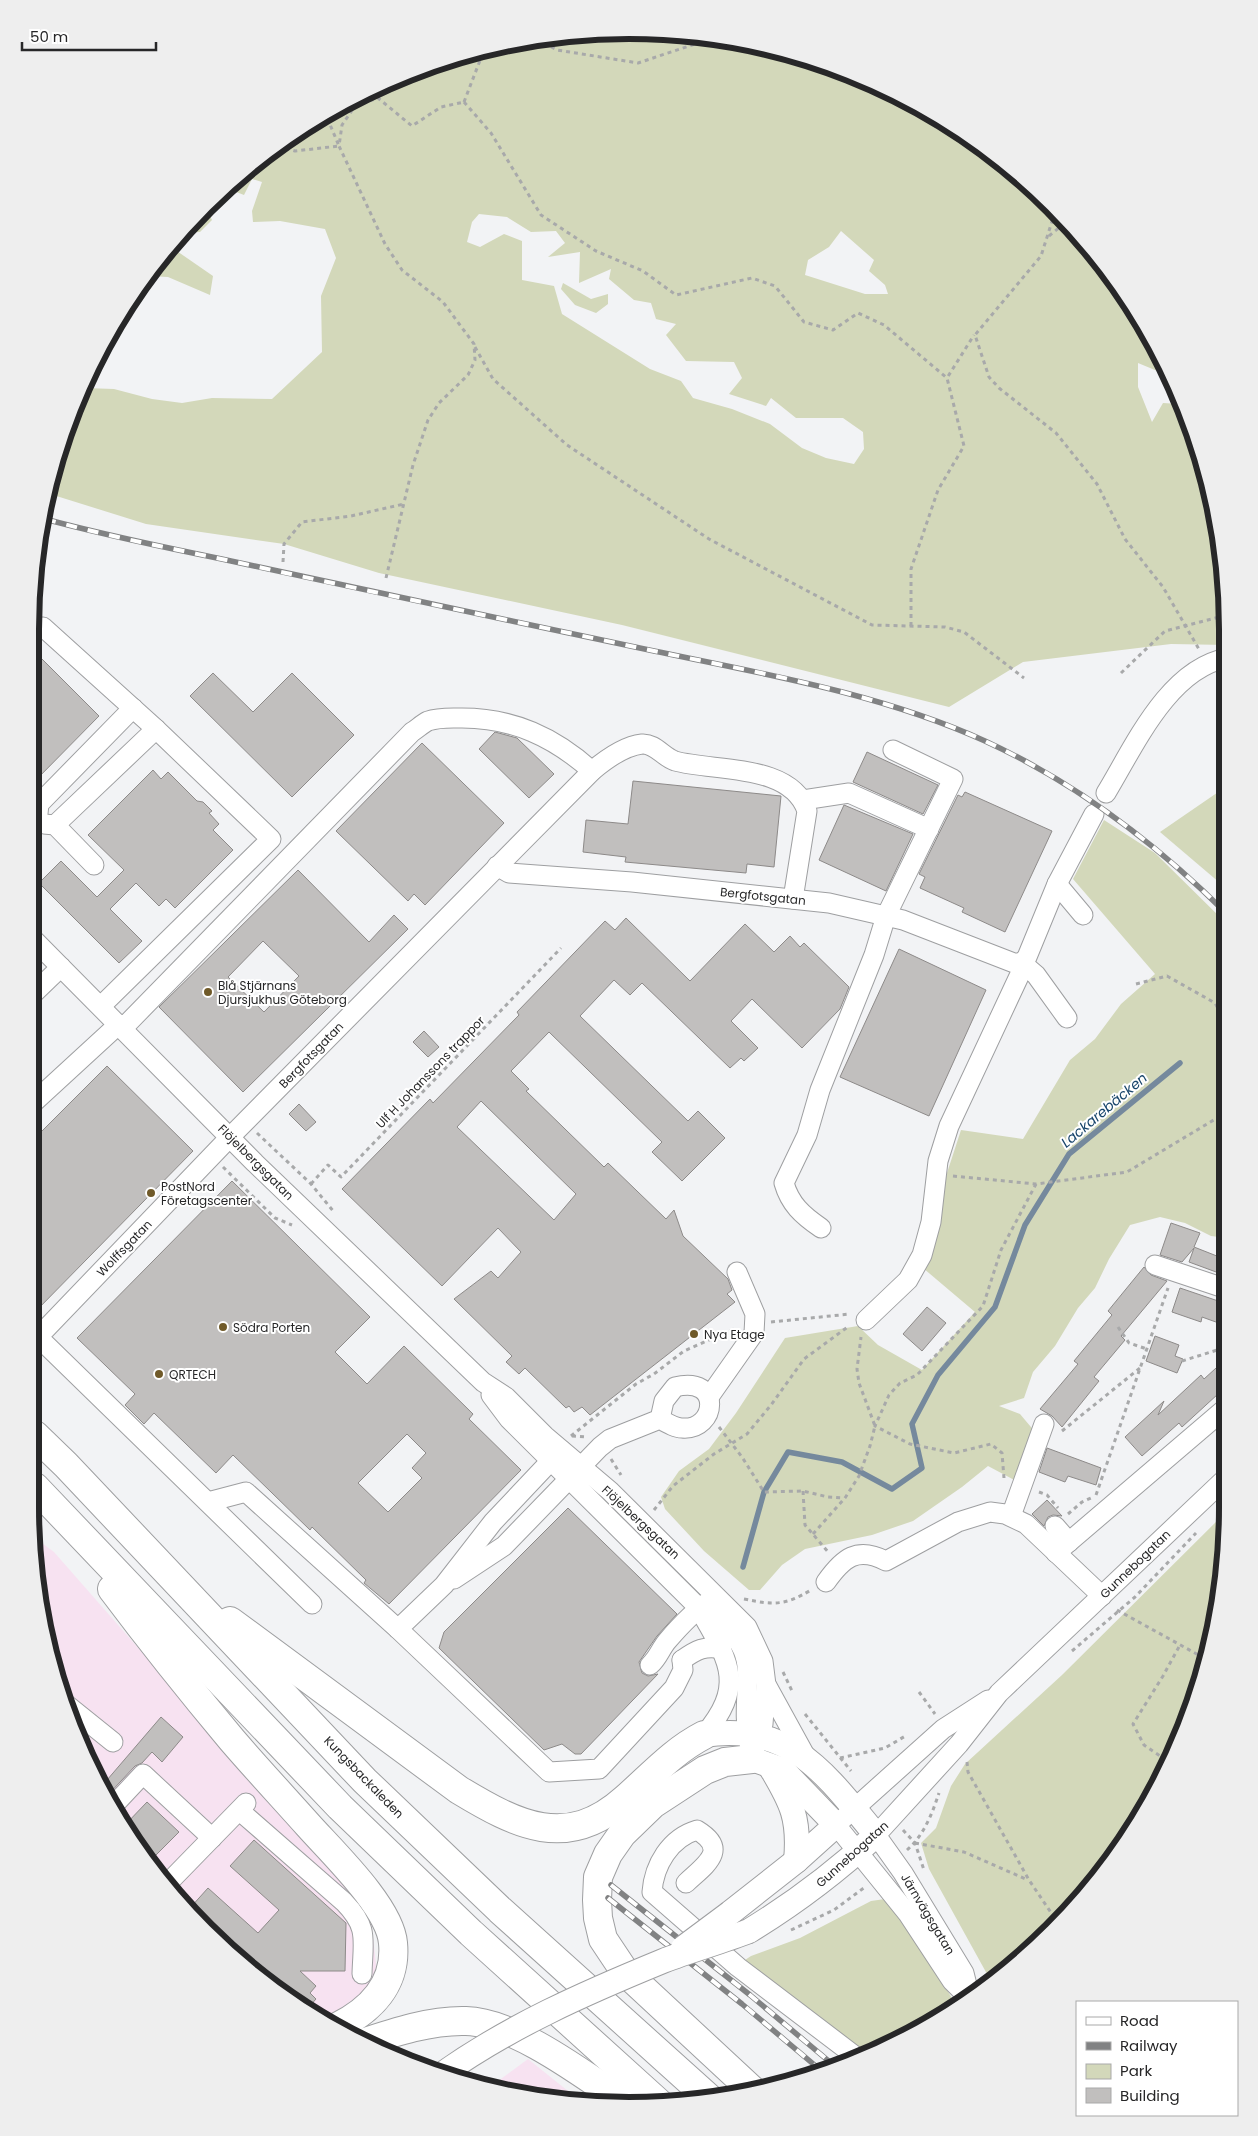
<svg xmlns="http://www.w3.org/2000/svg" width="1258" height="2136" font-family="Poppins,sans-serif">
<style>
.commercial{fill:#f7e2f1}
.green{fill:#d3d8ba;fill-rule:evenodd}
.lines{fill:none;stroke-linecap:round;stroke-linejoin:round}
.stream{stroke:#75899d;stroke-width:5.5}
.building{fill:#c1bfbe;stroke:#8d8a89;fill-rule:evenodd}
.minor-casing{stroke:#9e9fa1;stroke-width:21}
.major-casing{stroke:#9e9fa1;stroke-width:26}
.highway-casing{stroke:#9e9fa1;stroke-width:30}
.path{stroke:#a8a9aa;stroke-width:3;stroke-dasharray:4 4;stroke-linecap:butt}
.minor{stroke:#fff;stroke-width:19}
.major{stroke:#fff;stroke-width:24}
.highway{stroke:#fff;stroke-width:28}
.rail-casing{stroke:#818283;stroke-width:5.5}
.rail{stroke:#fff;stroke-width:4;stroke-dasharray:11;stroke-linecap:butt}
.major-bridge-casing{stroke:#9e9fa1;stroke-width:26;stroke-linecap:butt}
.major-bridge{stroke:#fff;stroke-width:24}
.poi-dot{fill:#705a29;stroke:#fff;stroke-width:2}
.labels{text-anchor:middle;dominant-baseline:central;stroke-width:4;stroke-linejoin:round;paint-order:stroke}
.street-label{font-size:12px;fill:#272728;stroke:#fff}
.poi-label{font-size:12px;fill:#272728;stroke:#fff;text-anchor:start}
.water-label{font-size:14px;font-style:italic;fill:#18456b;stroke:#fff}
.rim{fill:none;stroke:#272728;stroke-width:6}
</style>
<rect width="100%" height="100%" fill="#f2f3f5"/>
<!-- commercial -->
<g class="commercial">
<polygon points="35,1538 54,1552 370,1912 378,1981 326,2020 265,1982 154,1871 92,1772 62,1699 35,1585"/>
<polygon points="528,2059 583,2103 551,2101 490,2087"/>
</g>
<!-- green -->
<g class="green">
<path d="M 629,30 L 746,42 L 858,76 L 962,131 L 1079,234 L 1148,330 L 1167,375 L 1138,363 L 1138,387 L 1152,422 L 1163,403 L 1179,404 L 1208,474 L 1227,590 L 1227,645 L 1171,644 L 1023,662 L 949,707 L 622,625 L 379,573 L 284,544 L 146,524 L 50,494 L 62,436 L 85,388 L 114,389 L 152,399 L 182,403 L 212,398 L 272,399 L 322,352 L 321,296 L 336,258 L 325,229 L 280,221 L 253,222 L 252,211 L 262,182 L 252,179 L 244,195 L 226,188 L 296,131 L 400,75 L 512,41 ZM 479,214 L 507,217 L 531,232 L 556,231 L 565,243 L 548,257 L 580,252 L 579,283 L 611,269 L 609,279 L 634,300 L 651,303 L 656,319 L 676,324 L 666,335 L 686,361 L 734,362 L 742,378 L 729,394 L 766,406 L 771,398 L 796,418 L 843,418 L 863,432 L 864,449 L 854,464 L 826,458 L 802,448 L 770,424 L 732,409 L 693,398 L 681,381 L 650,369 L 562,314 L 554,286 L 522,280 L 522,241 L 504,234 L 480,247 L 467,242 L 472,222 ZM 841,231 L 874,260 L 869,271 L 885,285 L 888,294 L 865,294 L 805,275 L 808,260 L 829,247 Z"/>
<polygon points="205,206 212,220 200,232 183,233"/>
<polygon points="171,247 213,276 210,295 168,277 147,276"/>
<polygon points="563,283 591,299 608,294 608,304 596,313 575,305 561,289"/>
<polygon points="1227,786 1227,889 1160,832"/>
<polygon points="1104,820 1155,853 1227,924 1227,1238 1211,1236 1185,1223 1160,1217 1130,1225 1109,1259 1095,1288 1078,1308 1055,1346 1033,1372 1024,1398 999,1406 1020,1414 1036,1433 1018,1482 988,1466 962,1487 913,1521 872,1535 805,1549 782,1565 760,1590 749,1590 704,1551 665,1509 661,1497 679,1471 709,1449 736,1413 785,1338 858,1326 878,1345 922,1370 975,1312 923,1268 940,1217 946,1176 961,1130 1023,1139 1070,1060 1095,1039 1121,1004 1155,974 1073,879"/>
<polygon points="1227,1511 1227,1546 1196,1700 1127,1840 1053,1930 992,1983 929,1869 921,1843 936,1828 951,1786 965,1764 1062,1675"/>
<polygon points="885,1899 905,1920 956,2005 894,2044 866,2056 744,1964 745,1960 751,1956 800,1938 871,1901"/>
</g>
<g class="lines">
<!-- stream -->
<polyline class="stream" points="743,1567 764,1492 788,1452 842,1462 892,1489 922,1468 912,1424 938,1375 995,1307 1025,1225 1069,1154 1180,1063"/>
</g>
<!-- building -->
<g class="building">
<polygon points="32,649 99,716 32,784"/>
<polygon points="213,673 253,712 292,673 354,735 292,797 190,696"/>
<polygon points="495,732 517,738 554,774 529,798 479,749"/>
<polygon points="422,743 504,823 425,905 414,894 408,901 336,831"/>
<polygon points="867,752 938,785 923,814 853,782"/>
<polygon points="153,770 161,779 168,772 197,801 203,802 212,811 209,813 219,824 213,830 233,850 175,908 166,899 159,906 136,883 110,909 142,941 119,963 39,883 61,861 97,897 124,870 88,835"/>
<polygon points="633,781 781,796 774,867 747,864 746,873 625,862 626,857 583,852 586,820 628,824"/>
<polygon points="965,792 1052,831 1005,932 962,912 964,908 920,888 925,877 919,874 958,795 962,797"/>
<polygon points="844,805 913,834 886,891 819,860"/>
<path d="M 298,870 L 369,942 L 394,915 L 408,929 L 243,1092 L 159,1007 ZM 263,941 L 299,976 L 264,1012 L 228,977 Z"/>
<path d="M 626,918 L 690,981 L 745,924 L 774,952 L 790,936 L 800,947 L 804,943 L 849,987 L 840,1009 L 802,1048 L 752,999 L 731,1021 L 758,1048 L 744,1061 L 741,1058 L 730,1068 L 642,983 L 630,995 L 614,980 L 580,1016 L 688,1121 L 698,1111 L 725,1138 L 682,1181 L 652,1152 L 662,1142 L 549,1032 L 511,1071 L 529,1089 L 526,1091 L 604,1167 L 608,1163 L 666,1219 L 674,1210 L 683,1236 L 728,1279 L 732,1290 L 727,1294 L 735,1302 L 590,1415 L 582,1407 L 574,1412 L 569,1406 L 566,1408 L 525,1368 L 519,1374 L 506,1362 L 512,1356 L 454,1299 L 491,1271 L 498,1278 L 521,1252 L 498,1228 L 442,1286 L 342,1189 L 430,1099 L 433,1103 L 519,1015 L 517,1012 L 605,921 L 615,930 ZM 481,1101 L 576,1194 L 554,1220 L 457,1127 Z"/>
<polygon points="899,949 986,990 929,1116 840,1077"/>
<polygon points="424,1031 439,1047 428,1057 413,1042"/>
<polygon points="107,1066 193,1151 34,1313 33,1140"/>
<polygon points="299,1104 316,1122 306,1131 289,1114"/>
<path d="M 232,1181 L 370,1317 L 335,1352 L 367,1384 L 404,1346 L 473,1414 L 469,1419 L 521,1470 L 389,1604 L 364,1583 L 366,1580 L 312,1527 L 310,1530 L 233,1455 L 216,1473 L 154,1413 L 144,1424 L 125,1405 L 135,1394 L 77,1338 ZM 407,1434 L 426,1453 L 412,1468 L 422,1478 L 388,1512 L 358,1483 Z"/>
<polygon points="1171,1223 1200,1233 1194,1247 1227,1260 1227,1276 1189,1262 1194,1248 1182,1262 1160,1255"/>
<polygon points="1144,1267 1151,1275 1167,1281 1121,1336 1125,1340 1094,1377 1099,1381 1062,1427 1052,1416 1040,1409 1078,1364 1074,1361 1112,1315 1108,1311"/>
<polygon points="1180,1288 1227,1304 1227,1326 1202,1317 1201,1322 1172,1312"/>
<polygon points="927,1307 946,1323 922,1351 903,1334"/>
<polygon points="1155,1336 1179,1345 1175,1356 1183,1359 1177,1373 1146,1361"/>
<polygon points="1227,1358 1227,1396 1221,1398 1218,1394 1182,1427 1179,1423 1142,1456 1125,1437 1164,1401 1158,1415 1201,1375 1204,1379"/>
<polygon points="1047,1448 1101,1468 1096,1485 1068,1476 1065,1482 1039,1472"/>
<polygon points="1047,1500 1062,1516 1053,1515 1048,1517 1044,1526 1032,1514"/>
<polygon points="568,1508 677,1614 657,1636 639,1662 642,1673 648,1676 658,1674 581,1754 575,1754 562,1744 544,1750 439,1648 444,1632"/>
<polygon points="161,1717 183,1737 162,1762 152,1752 142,1763 135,1766 107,1796 101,1787"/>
<polygon points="147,1802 179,1832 148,1863 125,1825"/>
<polygon points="254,1840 346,1923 345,1971 300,1971 316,1986 310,1993 316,1999 307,2009 265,1982 190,1908 208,1888 258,1933 279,1910 230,1866"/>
</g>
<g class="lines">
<defs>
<g id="minor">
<polyline points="43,627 156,729 271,839 101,1006"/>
<path d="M 1106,793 C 1134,747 1168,669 1227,658"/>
<polyline points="803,800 849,793 929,829"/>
<polyline points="44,824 55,825 94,865"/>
<polyline points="55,825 156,729"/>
<polyline points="32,828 37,823 39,804 133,708"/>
<polyline points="497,866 509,873 632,882 829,903 903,920 1014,963 1022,963 1036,975 1067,1018"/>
<polyline points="1057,884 1083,915"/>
<polyline points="33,939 255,1163 483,1382 506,1397 545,1436 610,1491 747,1627 763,1661 766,1685 763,1724 755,1748"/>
<polyline points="33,994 61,967"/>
<path d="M 123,1028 L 412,732 C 417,729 422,724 428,721 C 439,717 451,718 462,718 C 513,718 554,737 592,771"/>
<polyline points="33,1103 119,1024"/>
<path d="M 821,1228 C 802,1215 790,1204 784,1183 L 807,1135 L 820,1090 L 874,955 L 886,916 L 953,779 L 893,750"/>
<polyline points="1155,1265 1227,1289"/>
<polyline points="866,1320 908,1280 922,1255 931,1222 938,1161 949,1126 1021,972 1022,963 1027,957 1057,884 1094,814"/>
<path d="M 491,1395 L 509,1419 L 699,1608 C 775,1653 735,1681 750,1748"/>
<polyline points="709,1397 754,1333 755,1314 737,1272"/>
<polyline points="561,1450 493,1522 444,1585 398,1629 549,1772 599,1769 674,1688 683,1670 682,1660"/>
<polyline points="208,1502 246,1492 398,1629"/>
<polyline points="1011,1516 1044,1424"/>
<polyline points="1055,1526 1069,1542"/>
<polyline points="1056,1553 1227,1407"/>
<path d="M 454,1579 L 504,1546 L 600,1447 L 610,1439 L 660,1419 C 667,1423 675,1428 682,1428 C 717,1431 723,1375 675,1387 L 664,1401 L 660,1419"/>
<path d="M 826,1582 C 843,1558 857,1546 886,1561 L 958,1522 L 990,1512 L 1005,1514 L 1026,1524 L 1102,1596"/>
<path d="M 312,1604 L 38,1337 L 230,1137 L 592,771 C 605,760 624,746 642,744 C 655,743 663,757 675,761 C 715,772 791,763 807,811 L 793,899"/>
<path d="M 699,1609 C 728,1660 747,1684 704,1735"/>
<path d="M 682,1660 C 696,1650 705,1645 722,1649"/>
<path d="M 650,1665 C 659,1657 660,1649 668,1640 C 680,1626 693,1612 708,1602"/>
<polyline points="767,1686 806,1757"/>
<polyline points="62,1701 113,1742"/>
<polyline points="113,1806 143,1774 212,1838"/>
<path d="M 240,1811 L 344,1902 C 369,1928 363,1939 362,1974"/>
<path d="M 686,1883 C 705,1865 730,1850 697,1830 C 670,1838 654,1865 652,1892 L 738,1967 L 859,2059"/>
<polyline points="167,1884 246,1803"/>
<polyline points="970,1997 964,1973 903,1873 876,1835 959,1744 999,1693 1227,1477"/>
<polyline points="969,1998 952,1981 908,1914 836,1825 943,1729 988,1700"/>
</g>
<g id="major">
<path d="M 704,1735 C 791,1721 827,1776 876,1835 C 836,1872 795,1903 749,1931"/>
<path d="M 771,1768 C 792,1803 800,1819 796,1861"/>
<polyline points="730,1913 796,1861 836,1825 783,1770 752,1759"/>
</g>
<g id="highway">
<polyline points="35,1435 66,1465 365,1781 500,1910 711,2100"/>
<polyline points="35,1487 340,1807 471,1933 660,2104"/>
<path d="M 112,1589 C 151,1641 191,1691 232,1740 C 257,1769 283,1797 308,1825 C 332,1852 390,1907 393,1943 C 397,1984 371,2010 337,2027"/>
<path d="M 230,1621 L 459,1790 C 517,1825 567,1851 625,1799 C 651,1776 673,1751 704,1735"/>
<polyline points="752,1759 725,1762 705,1770 653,1804 622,1834 608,1854 598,1877 597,1900 598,1918 603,1939 625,1972 752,2090"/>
<path d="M 362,2043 C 395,2032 431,2020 466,2021 C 516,2022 588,2078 630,2106"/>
</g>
</defs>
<!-- minor casing -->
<use href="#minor" class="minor-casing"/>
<!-- major casing -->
<use href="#major" class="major-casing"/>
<!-- highway casing -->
<use href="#highway" class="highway-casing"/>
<!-- path -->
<g class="path">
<polyline points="537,39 557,50 638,63 713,38"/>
<polyline points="464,102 491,133 541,215 596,251 643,271 676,295 752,278 775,286 804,322 833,330 858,313 884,325 947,378"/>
<polyline points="464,102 484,50"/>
<polyline points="278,146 295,151 339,146 326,115"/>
<polyline points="1055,212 1041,256 975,335 989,377 999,388 1056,433 1097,484 1125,539 1163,587 1200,651"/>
<polyline points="1049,236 1066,222"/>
<polyline points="475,347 493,379 567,445 709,539 872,625 945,627 964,632 1024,678"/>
<polyline points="283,562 284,544 302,522 351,516 404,504"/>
<polyline points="386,578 413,465 428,420 439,403 468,375 475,360 474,344 443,302 402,270 385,244 339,146 342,125 355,106 378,98 412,126 441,107 464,102"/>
<polyline points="911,626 911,569 938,490 964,446 947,378 974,335"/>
<polyline points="1121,673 1165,631 1227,615"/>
<polyline points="1136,984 1167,976 1215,1003 1227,1025"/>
<polyline points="257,1133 311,1184 334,1212"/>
<polyline points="223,1167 275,1218 292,1225"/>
<polyline points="953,1176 1036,1184 1127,1172 1227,1112"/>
<polyline points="311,1184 328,1165 341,1177 561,948"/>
<polyline points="771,1322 850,1314"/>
<polyline points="1118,1327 1129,1343 1147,1349"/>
<polyline points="1182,1361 1227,1347"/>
<polyline points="719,1427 742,1457 764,1492 803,1491 828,1497 844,1498"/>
<polyline points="1062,1431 1140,1368"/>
<polyline points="571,1436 636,1384 654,1374 684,1351 734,1329"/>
<polyline points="572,1436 586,1437"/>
<polyline points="611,1459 621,1475"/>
<polyline points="1004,1478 1002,1453 991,1444 954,1453 910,1444 875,1426 889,1395 900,1383 917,1375 983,1306 1001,1250 1036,1184"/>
<polyline points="803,1491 805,1525 829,1553"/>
<polyline points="1039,1492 1047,1495 1058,1508"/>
<polyline points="1096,1495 1168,1288"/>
<polyline points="654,1510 673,1486 714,1454 747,1434 771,1405 804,1359 849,1326"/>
<polyline points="1068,1514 1082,1502 1091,1498"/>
<polyline points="813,1534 845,1498 859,1476 870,1446 875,1426 859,1383 857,1369 861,1337"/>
<path d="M 744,1599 C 774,1605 784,1606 811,1590"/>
<polyline points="1117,1610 1204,1658"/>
<polyline points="1072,1651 1135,1597 1196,1533"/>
<polyline points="783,1672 793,1693"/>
<polyline points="919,1692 935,1714"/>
<polyline points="805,1714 851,1771"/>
<polyline points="840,1758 885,1748 907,1735"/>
<polyline points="1166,1760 1144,1745 1133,1724 1163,1676 1180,1645"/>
<polyline points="967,1762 968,1772 1029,1880 1058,1923"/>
<polyline points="903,1830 915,1843 924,1870"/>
<polyline points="915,1843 964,1852 1028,1880"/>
<path d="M 907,1850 C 924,1835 932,1814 939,1793"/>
<polyline points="791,1930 834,1910 865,1887"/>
</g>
<!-- minor -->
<use href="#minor" class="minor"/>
<!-- major -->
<use href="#major" class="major"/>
<!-- highway -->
<use href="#highway" class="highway"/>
<defs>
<g id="rail">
<path d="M 45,519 C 107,536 169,548 231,561 C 372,592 513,621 654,651 C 765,674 882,694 985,741 C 1076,783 1156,843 1227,914"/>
<polyline points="611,1885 750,1995 837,2068"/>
<polyline points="608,1898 742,2004 824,2073"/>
</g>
</defs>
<!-- rail casing -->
<use href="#rail" class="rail-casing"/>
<!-- rail -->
<use href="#rail" class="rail"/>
<defs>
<g id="major-bridge">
<polyline points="683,1948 730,1913"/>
<path d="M 441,2075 C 510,2026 585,1993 663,1961 C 691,1950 721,1942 749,1931"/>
</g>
</defs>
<!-- major-bridge casing -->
<use href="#major-bridge" class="major-bridge-casing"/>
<!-- major-bridge -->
<use href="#major-bridge" class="major-bridge"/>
</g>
<!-- markers -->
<g class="poi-dot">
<circle cx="208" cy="992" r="5"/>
<circle cx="151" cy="1193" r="5"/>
<circle cx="223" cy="1327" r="5"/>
<circle cx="694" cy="1334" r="5"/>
<circle cx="159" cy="1374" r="5"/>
</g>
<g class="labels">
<!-- street labels -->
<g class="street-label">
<text transform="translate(763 896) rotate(6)">Bergfotsgatan</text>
<text transform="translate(311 1055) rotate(-46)">Bergfotsgatan</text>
<text transform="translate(430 1072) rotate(-46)">Ulf H Johanssons trappor</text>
<text transform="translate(256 1162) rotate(45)">Flöjelbergsgatan</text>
<text transform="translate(124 1248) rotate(-46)">Wolffsgatan</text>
<text transform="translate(641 1522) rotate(43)">Flöjelbergsgatan</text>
<text transform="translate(1135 1564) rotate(-44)">Gunnebogatan</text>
<text transform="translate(364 1777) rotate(46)">Kungsbackaleden</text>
<text transform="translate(852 1854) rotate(-42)">Gunnebogatan</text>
<text transform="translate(928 1914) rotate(59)">Järnvägsgatan</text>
</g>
<!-- poi labels -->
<g class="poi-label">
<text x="218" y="985">Blå Stjärnans<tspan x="218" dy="14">Djursjukhus Göteborg</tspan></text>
<text x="161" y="1186">PostNord<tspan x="161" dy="14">Företagscenter</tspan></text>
<text x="233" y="1327">Södra Porten</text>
<text x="704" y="1334">Nya Etage</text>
<text x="169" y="1374">QRTECH</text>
</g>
<!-- water labels -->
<g class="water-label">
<text transform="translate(1104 1110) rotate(-40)">Lackarebäcken</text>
</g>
</g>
<!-- crop -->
<path d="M0 0H1258V2136H0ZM629 39H629A590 590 0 0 1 1219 629V1507A590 590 0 0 1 629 2097H629A590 590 0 0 1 39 1507V629A590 590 0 0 1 629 39Z" fill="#eee" fill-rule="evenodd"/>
<path class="rim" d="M629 39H629A590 590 0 0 1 1219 629V1507A590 590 0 0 1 629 2097H629A590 590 0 0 1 39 1507V629A590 590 0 0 1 629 39Z"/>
<!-- legend -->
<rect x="1076" y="2001" width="162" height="115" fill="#ffffff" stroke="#a9a9a9"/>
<rect x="1086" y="2017" width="25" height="8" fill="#ffffff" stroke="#a9a9a9"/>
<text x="1120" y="2026" font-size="15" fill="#272728">Road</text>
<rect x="1086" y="2042" width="25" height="8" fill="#818283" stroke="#a9a9a9"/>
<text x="1120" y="2051" font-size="15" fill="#272728">Railway</text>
<rect x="1086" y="2064" width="25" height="15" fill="#d3d8ba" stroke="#a9a9a9"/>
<text x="1120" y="2076" font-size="15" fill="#272728">Park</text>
<rect x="1086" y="2088" width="25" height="15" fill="#c1bfbe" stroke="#a9a9a9"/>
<text x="1120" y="2101" font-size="15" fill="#272728">Building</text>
<!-- scale -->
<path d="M22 42v8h134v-8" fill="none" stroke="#272728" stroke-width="2.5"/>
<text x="30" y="42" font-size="15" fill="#272728" stroke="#ffffff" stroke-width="4" paint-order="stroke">50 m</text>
</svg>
